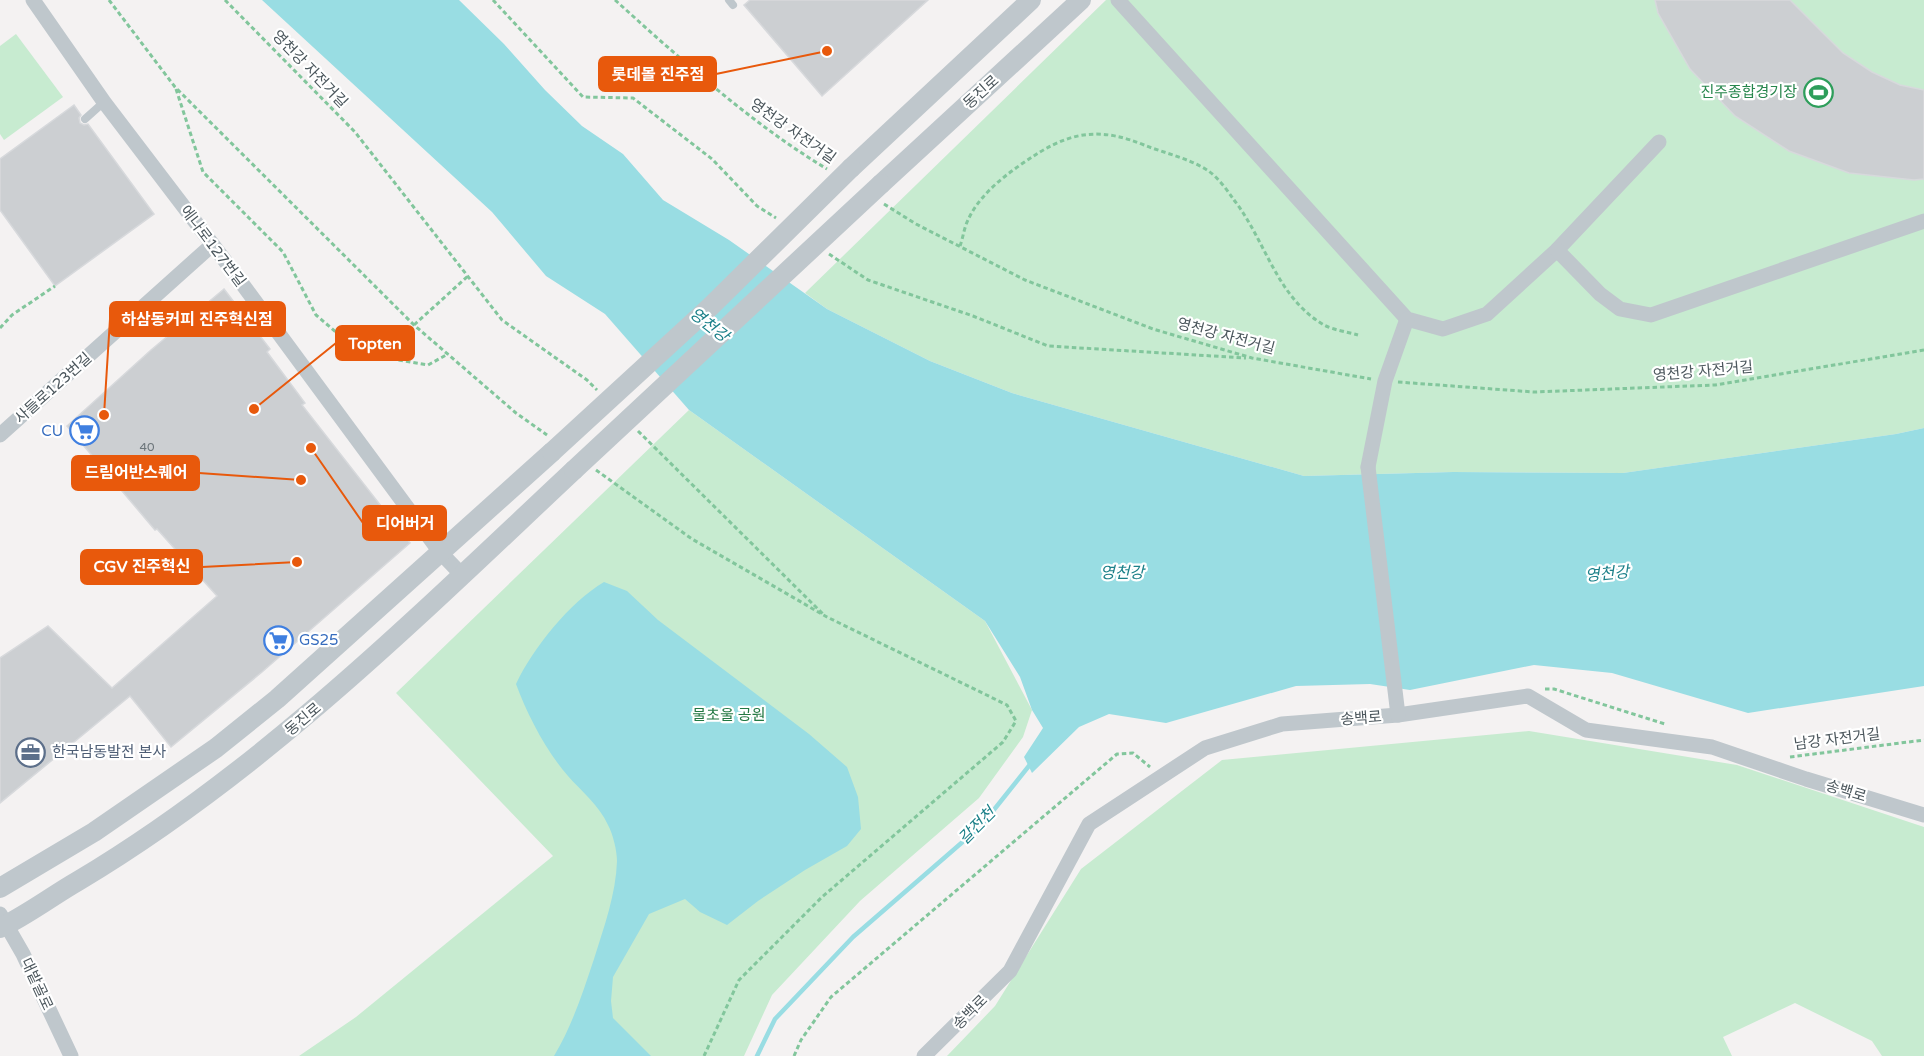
<svg xmlns="http://www.w3.org/2000/svg" width="1924" height="1056" font-family="'Varela Round','Noto Sans KR',sans-serif">
<style>
.green{fill:#c7ebd0}
.water{fill:#99dde3}
.lines{fill:none;stroke-linecap:round;stroke-linejoin:round}
.stream{stroke:#99dde3;stroke-width:4.5}
.building{fill:#cccfd2;stroke:#d7d9dc;stroke-width:1.5}
.path{stroke:#82c69c;stroke-width:3;stroke-dasharray:4.5 3;stroke-linecap:butt}
.service{stroke:#bfc7cc;stroke-width:8}
.minor{stroke:#bfc7cc;stroke-width:15}
.tertiary{stroke:#bfc7cc;stroke-width:20}
.minor-bridge{stroke:#bfc7cc;stroke-width:15}
.tertiary-bridge{stroke:#bfc7cc;stroke-width:20}
.labels{text-anchor:middle;dominant-baseline:central;stroke-width:4.5;stroke-linejoin:round;paint-order:stroke}
.number-label{font-size:12px;fill:#6c757a}
.street-label{font-size:15px;fill:#4c575d;stroke:#fff}
.leisure-label{font-size:15px;fill:#27864d;stroke:#fff;text-anchor:end}
.shop-label{font-size:15px;fill:#366cbe;stroke:#fff;text-anchor:end}
.park-label{font-size:15px;fill:#237843;stroke:#fff}
.service-label{font-size:15px;fill:#4e5e75;stroke:#fff;text-anchor:start}
.water-label{font-size:16px;font-style:italic;fill:#1c8089;stroke:#fff}
.leader{fill:none;stroke:#e8590c;stroke-width:2}
.callout-dot{fill:#e8590c;stroke:#fff;stroke-width:2}
.callout{fill:#e8590c;stroke:#e8590c;stroke-width:2}
.callout-label{font-size:16px;text-anchor:middle;font-weight:bold;fill:#fff}
</style>
<rect width="100%" height="100%" fill="#f4f2f2"/>
<!-- green -->
<g class="green">
<polygon points="1106,0 1924,0 1924,428 1896,434 1623,473 1453,472 1304,476 1012,393 930,361 827,309 805,293"/>
<polygon points="16,34 63,97 4,140 0,134 0,46"/>
<polygon points="689,410 985,621 1032,710 1023,737 979,798 860,901 772,995 744,1056 299,1056 356,1017 553,856 396,693"/>
<polygon points="1529,731 1737,765 1924,827 1924,1056 1882,1056 1872,1041 1795,1003 1723,1037 1732,1056 947,1056 995,1006 1081,869 1222,760"/>
</g>
<!-- water -->
<g class="water">
<polygon points="262,0 459,0 504,44 545,90 582,126 623,154 663,200 729,240 827,309 930,361 1012,393 1304,476 1453,472 1623,473 1896,434 1924,428 1924,686 1748,713 1612,673 1534,665 1410,690 1370,684 1296,686 1166,723 1109,714 1079,727 1032,773 1024,757 1043,728 1032,710 1020,677 985,621 689,410 605,314 546,276 492,212"/>
<path d="M 604,582 L 627,591 L 658,620 L 809,734 L 847,767 L 858,797 L 861,829 L 847,846 L 805,870 L 758,901 L 727,925 L 700,912 L 685,899 L 649,914 L 613,977 L 611,1001 L 613,1018 L 651,1056 L 554,1056 C 572,1026 583,992 594,959 C 604,927 616,894 617,861 C 617,851 613,834 608,825 C 599,805 582,792 568,776 C 546,751 527,714 516,684 C 533,648 570,602 604,582 Z"/>
</g>
<g class="lines">
<!-- stream -->
<polyline class="stream" points="757,1056 775,1019 853,937 981,826 1032,762"/>
</g>
<!-- building -->
<g class="building">
<polygon points="750,0 928,0 822,96 744,5"/>
<polygon points="1655,0 1790,0 1843,53 1872,72 1900,85 1924,90 1924,179 1914,180 1849,173 1789,151 1735,116 1690,69 1658,13"/>
<polygon points="74,105 81,115 79,118 80,123 84,125 88,124 154,214 55,286 0,210 0,159"/>
<polygon points="224,289 270,349 267,352 305,403 302,405 410,543 262,672 171,747 130,696 0,803 0,658 48,626 112,688 217,596 157,529 155,530 67,426 151,350"/>
</g>
<g class="lines">
<!-- path -->
<g class="path">
<polyline points="109,0 175,87 414,325 516,413 547,435"/>
<polyline points="225,0 355,132 502,320 587,380 597,390"/>
<polyline points="493,0 583,97 633,98 712,159 757,206 776,218"/>
<path d="M 615,0 C 682,60 749,122 827,169"/>
<polyline points="176,89 203,172 283,252 316,315 351,345 398,360 428,365 448,354"/>
<polyline points="884,204 916,224 1025,280 1153,329 1252,358 1371,379"/>
<path d="M 960,246 C 963,238 964,228 968,220 C 981,191 1013,169 1040,152 C 1076,130 1105,129 1144,145 C 1164,153 1188,158 1207,170 C 1218,177 1227,190 1234,200 C 1266,241 1276,297 1324,325 C 1333,330 1348,332 1358,335"/>
<polyline points="829,254 868,280 973,316 1048,346 1246,358"/>
<polyline points="414,325 468,276"/>
<polyline points="0,328 12,315 55,286"/>
<polyline points="1398,382 1534,392 1715,385 1924,350"/>
<polyline points="638,431 823,614"/>
<polyline points="596,470 692,539 827,617 1007,705 1016,721 1003,742 822,897 739,980 704,1056"/>
<polyline points="1545,689 1554,689 1665,724"/>
<polyline points="1790,757 1924,740"/>
<polyline points="794,1056 801,1040 831,997 1117,754 1133,753 1150,767"/>
</g>
<!-- service -->
<g class="service">
<polyline points="729,0 733,5"/>
<polyline points="85,119 104,102"/>
</g>
<!-- minor -->
<g class="minor">
<polyline points="33,0 104,102 232,270 440,552 462,575"/>
<polyline points="1118,0 1407,319 1443,329 1487,314 1557,250 1659,142"/>
<polyline points="1557,250 1600,294 1620,309 1651,315 1924,221"/>
<polyline points="0,435 212,245"/>
<polyline points="1368,467 1385,381 1407,319"/>
<polyline points="0,914 23,954 71,1056"/>
<polyline points="924,1056 1010,971 1089,824 1205,748 1282,724 1398,715 1528,696 1586,730 1712,747 1806,779 1924,815"/>
</g>
<!-- tertiary -->
<g class="tertiary">
<polyline points="851,168 1031,0"/>
<polyline points="881,184 1081,0"/>
<polyline points="0,888 94,832 216,748 277,699 552,452"/>
<path d="M 0,928 C 27,915 52,896 78,881 C 264,770 417,617 574,470"/>
</g>
<!-- minor-bridge -->
<polyline class="minor-bridge" points="1368,467 1398,715"/>
<!-- tertiary-bridge -->
<g class="tertiary-bridge">
<polyline points="552,452 710,307 851,168"/>
<polyline points="574,470 881,184"/>
</g>
</g>
<!-- icons -->
<defs>
<symbol id="stadium-ring" viewBox="-11 -11 22 22"><circle r="9.5" fill="#fff" stroke="#2e9e5b" stroke-width="1.5"/><path d="M0-5a6.5 5 0 1 0 0 10a6.5 5 0 1 0 0-10ZM-3.5-1.8h7v3.6h-7Z" fill="#2e9e5b"/></symbol>
<symbol id="supermarket-ring" viewBox="-11 -11 22 22"><circle r="9.5" fill="#fff" stroke="#3f7fe0" stroke-width="1.5"/><path d="M-6-5.5h2.5l.6 2H6L4.5 2H-2.5L-4.4-4H-6ZM-1.5 3.2a1.3 1.3 0 1 0 .1 0ZM3 3.2a1.3 1.3 0 1 0 .1 0Z" fill="#3f7fe0"/></symbol>
<symbol id="office-ring" viewBox="-11 -11 22 22"><circle r="9.5" fill="#fff" stroke="#5c6f8a" stroke-width="1.5"/><path d="M-6-3h4V-5.5h4V-3h4V5H-6ZM-1-4.5V-3h2v-1.5ZM-6 0V1H6V0Z" fill="#5c6f8a"/></symbol>
</defs>
<g fill-rule="evenodd">
<use href="#stadium-ring" x="1802" y="76" width="33" height="33"/>
<use href="#supermarket-ring" x="68" y="414" width="33" height="33"/>
<use href="#supermarket-ring" x="262" y="624" width="33" height="33"/>
<use href="#office-ring" x="14" y="736" width="33" height="33"/>
</g>
<g class="labels">
<!-- number labels -->
<g class="number-label">
<text x="147" y="447">40</text>
</g>
<!-- street labels -->
<g class="street-label">
<text transform="translate(310 69) rotate(46)">영천강 자전거길</text>
<text transform="translate(981 92) rotate(-42)">동진로</text>
<text transform="translate(793 131) rotate(35)">영천강 자전거길</text>
<text transform="translate(213 246) rotate(53)">에나로127번길</text>
<text transform="translate(1226 336) rotate(15)">영천강 자전거길</text>
<text transform="translate(1703 371) rotate(-5)">영천강 자전거길</text>
<text transform="translate(53 388) rotate(-42)">사들로123번길</text>
<text transform="translate(1361 718) rotate(-4)">송백로</text>
<text transform="translate(303 719) rotate(-40)">동진로</text>
<text transform="translate(1837 739) rotate(-7)">남강 자전거길</text>
<text transform="translate(1846 791) rotate(17)">송백로</text>
<text transform="translate(37 984) rotate(65)">대밭골로</text>
<text transform="translate(970 1012) rotate(-45)">송백로</text>
</g>
<!-- leisure labels -->
<g class="leisure-label">
<text x="1797" y="92">진주종합경기장</text>
</g>
<!-- shop labels -->
<g class="shop-label">
<text x="63" y="431">CU</text>
<text x="299" y="640" text-anchor="start">GS25</text>
</g>
<!-- park labels -->
<g class="park-label">
<text x="729" y="715">물초울 공원</text>
</g>
<!-- service labels -->
<g class="service-label">
<text x="52" y="752">한국남동발전 본사</text>
</g>
<!-- water labels -->
<g class="water-label">
<text transform="translate(709 325) rotate(38)">영천강</text>
<text x="1122" y="573">영천강</text>
<text transform="translate(1607 574) rotate(-5)">영천강</text>
<text transform="translate(977 826) rotate(-45)">갈전천</text>
</g>
</g>
<!-- callouts -->
<path class="leader" d="M827 51L716 74M104 415L110 319M254 409L336 343M301 480L199 473M311 448L363 523M297 562L202 567"/>
<g class="callout-dot">
<circle cx="827" cy="51" r="6"/>
<circle cx="104" cy="415" r="6"/>
<circle cx="254" cy="409" r="6"/>
<circle cx="301" cy="480" r="6"/>
<circle cx="311" cy="448" r="6"/>
<circle cx="297" cy="562" r="6"/>
</g>
<g class="callout">
<rect x="599" y="57" width="117" height="34" rx="6"/>
<rect x="110" y="302" width="175" height="34" rx="6"/>
<rect x="336" y="326" width="78" height="34" rx="6"/>
<rect x="72" y="456" width="127" height="34" rx="6"/>
<rect x="363" y="506" width="83" height="34" rx="6"/>
<rect x="81" y="550" width="121" height="34" rx="6"/>
</g>
<g class="callout-label">
<text x="658" y="80">롯데몰 진주점</text>
<text x="197" y="325">하삼동커피 진주혁신점</text>
<text x="375" y="349">Topten</text>
<text x="136" y="478">드림어반스퀘어</text>
<text x="405" y="529">디어버거</text>
<text x="142" y="572">CGV 진주혁신</text>
</g>
</svg>
